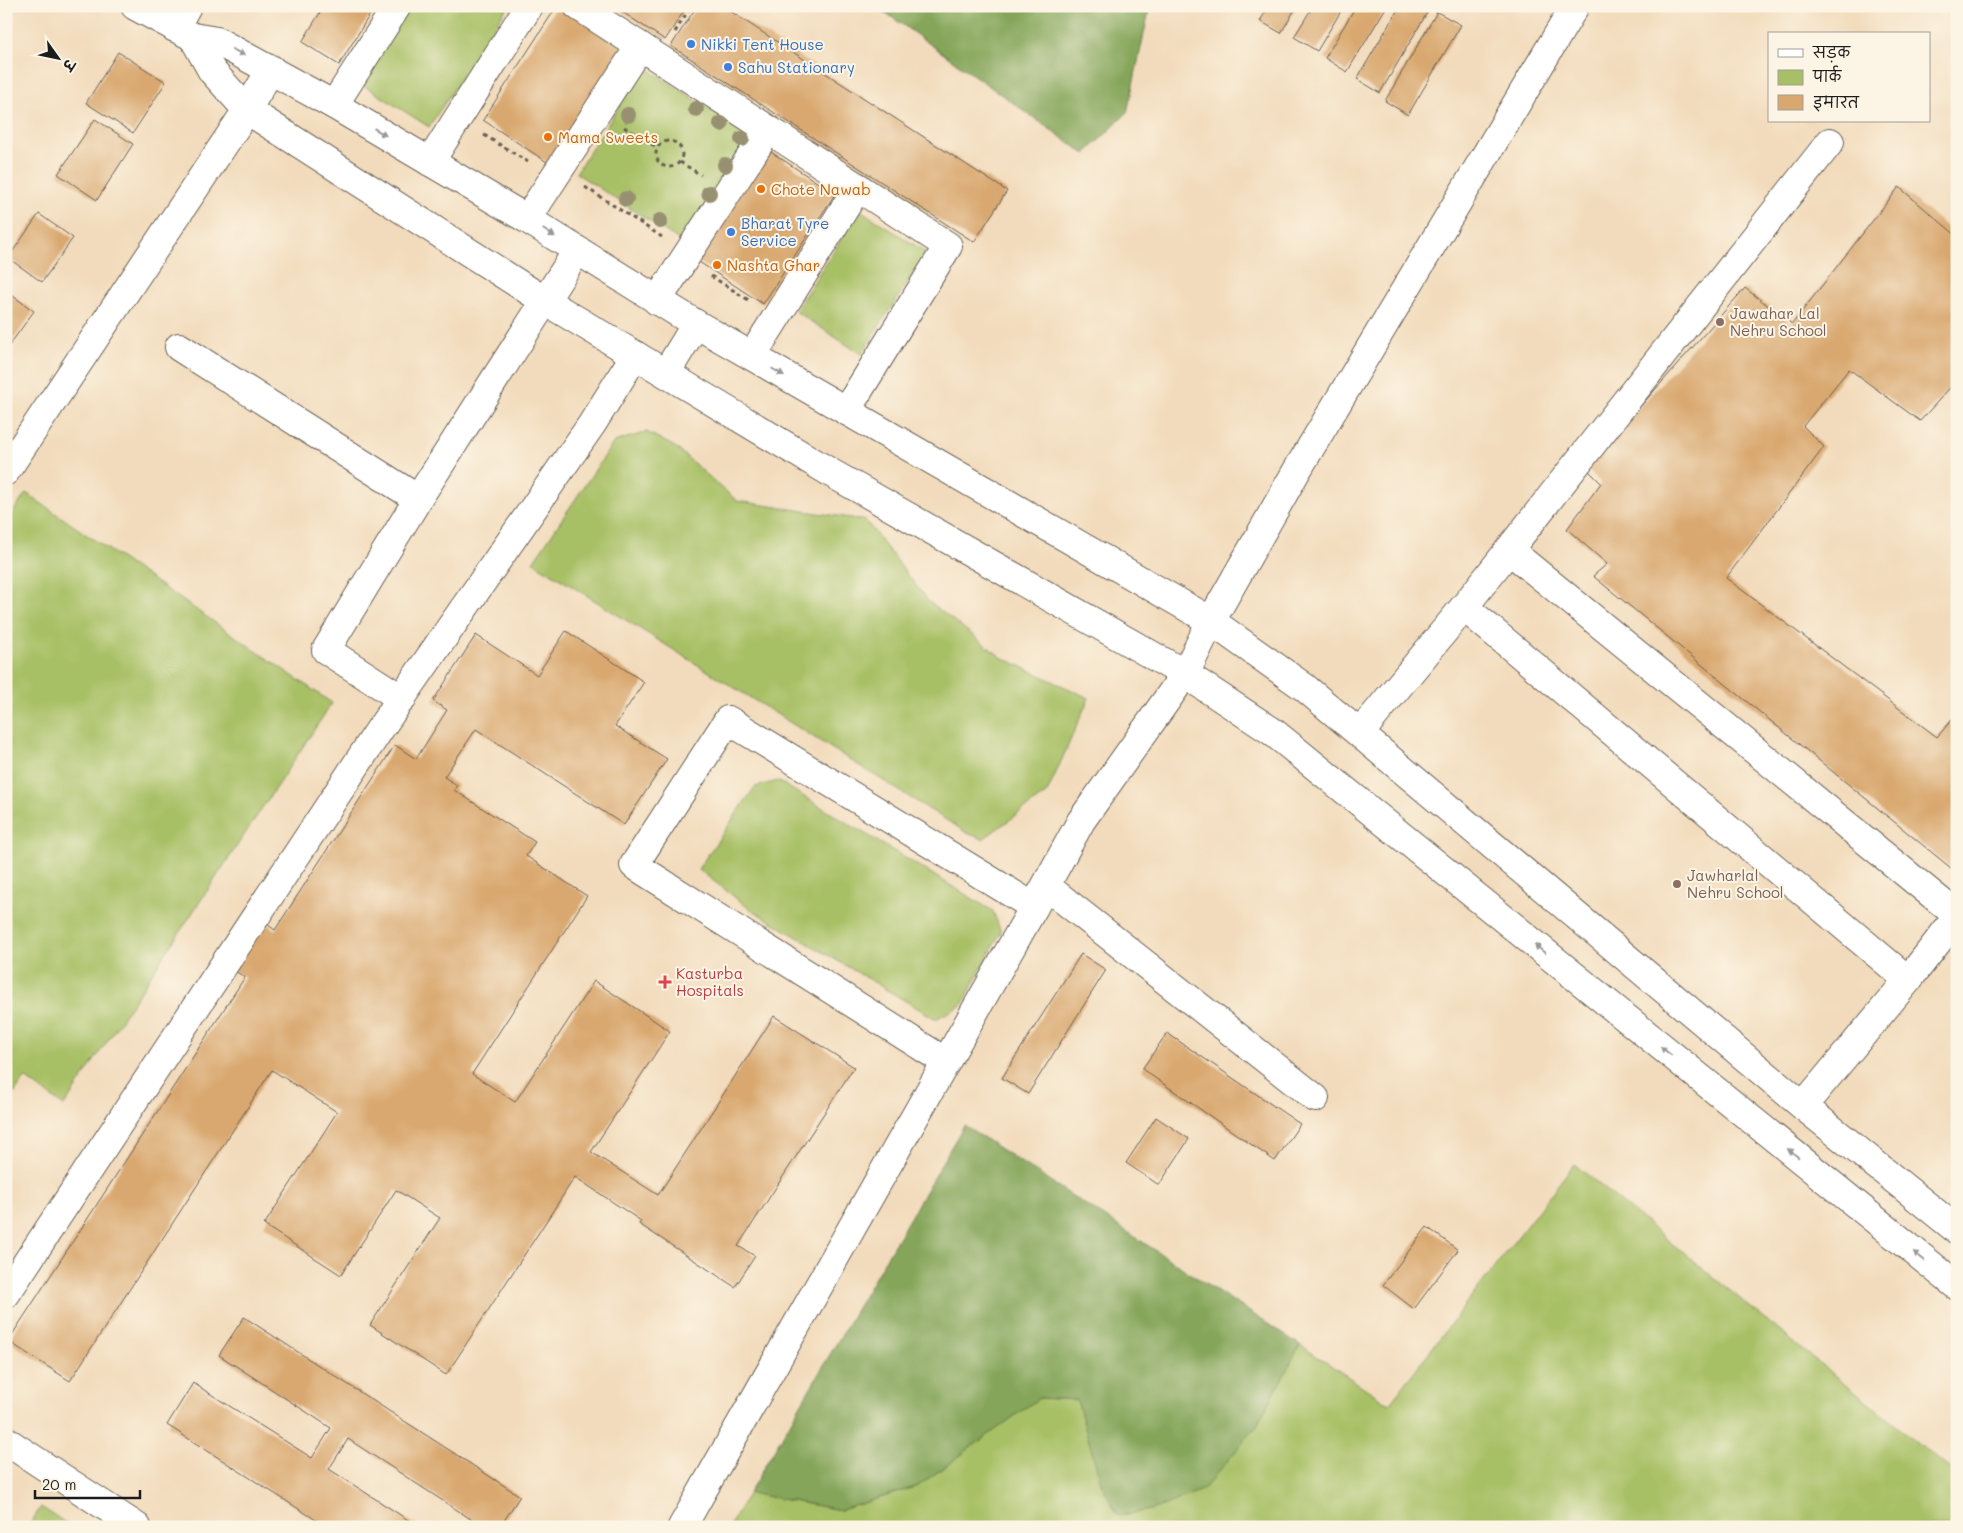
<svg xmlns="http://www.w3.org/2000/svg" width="1963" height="1533" font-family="Mali,'Playpen Sans Deva',sans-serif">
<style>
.green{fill:#a7c065;stroke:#626e40}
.forest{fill:#85a65a;stroke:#50613b}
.building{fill:#d9a870}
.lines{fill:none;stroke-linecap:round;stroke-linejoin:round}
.minor-casing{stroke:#675f54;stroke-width:30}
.major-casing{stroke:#675f54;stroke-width:30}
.path{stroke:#675f54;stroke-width:3;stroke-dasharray:4 4;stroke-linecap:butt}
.minor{stroke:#fff;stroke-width:28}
.major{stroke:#fff;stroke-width:28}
.tree{fill:#979172}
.oneway{fill:#999}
.shop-dot{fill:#3f7fe0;stroke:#fcf5e5;stroke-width:2}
.food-dot{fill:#e8710a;stroke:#fcf5e5;stroke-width:2}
.education-dot{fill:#8d6e63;stroke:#fcf5e5;stroke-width:2}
.health-dot{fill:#e0444e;stroke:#fcf5e5;stroke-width:2}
.labels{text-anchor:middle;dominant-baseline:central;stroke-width:4;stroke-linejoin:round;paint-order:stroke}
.shop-label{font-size:15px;fill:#366cbe;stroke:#fcf5e5;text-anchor:start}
.food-label{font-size:15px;fill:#c56008;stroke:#fcf5e5;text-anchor:start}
.education-label{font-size:15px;fill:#785e54;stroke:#fcf5e5;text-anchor:start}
.health-label{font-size:15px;fill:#be3a42;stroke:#fcf5e5;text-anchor:start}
</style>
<rect width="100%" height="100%" fill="#fcf5e5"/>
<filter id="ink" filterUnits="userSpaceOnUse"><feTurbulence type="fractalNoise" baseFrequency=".02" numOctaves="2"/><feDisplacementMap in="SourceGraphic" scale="10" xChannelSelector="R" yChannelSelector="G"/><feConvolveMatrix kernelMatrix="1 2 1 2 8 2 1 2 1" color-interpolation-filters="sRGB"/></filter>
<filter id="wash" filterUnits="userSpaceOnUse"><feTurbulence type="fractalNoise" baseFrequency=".0096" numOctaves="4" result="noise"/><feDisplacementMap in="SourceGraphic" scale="20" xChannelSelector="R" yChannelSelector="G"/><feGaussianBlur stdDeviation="1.12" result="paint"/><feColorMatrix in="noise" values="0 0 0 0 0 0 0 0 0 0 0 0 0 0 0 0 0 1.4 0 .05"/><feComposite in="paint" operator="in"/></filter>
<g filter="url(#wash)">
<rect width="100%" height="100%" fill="#f2dbbc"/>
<!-- green -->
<g class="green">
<polygon points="410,6 508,6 429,127 360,83"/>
<polygon points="645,67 751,136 682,242 576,173"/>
<polygon points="860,210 927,253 861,354 795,311"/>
<polygon points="647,432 675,447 737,501 865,520 928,601 1001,657 1089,698 1047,793 983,839 967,833 533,562 614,442"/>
<polygon points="26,493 332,703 64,1106 25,1078 6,1105 6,523"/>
<polygon points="778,781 993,911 1001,932 962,1005 936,1019 750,909 698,869 755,787"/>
<polygon points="1574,1164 1957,1475 1957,1527 729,1527 749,1493 841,1510 918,1486 1039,1398 1077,1400 1088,1436 1256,1427 1300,1345 1389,1404"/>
<polygon points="41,1507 72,1527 28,1527"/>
</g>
<!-- forest -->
<g class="forest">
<polygon points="876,6 1150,6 1127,113 1085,154"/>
<polygon points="964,1125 1300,1345 1256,1427 1204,1489 1155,1509 1118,1516 1101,1483 1077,1400 1039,1398 918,1486 841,1510 749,1493"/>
</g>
<g id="blocks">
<!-- building -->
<g class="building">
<polygon points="324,6 375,6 339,65 302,42"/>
<polygon points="557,6 561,6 625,48 550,164 483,120"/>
<polygon points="613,6 684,6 686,8 665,40"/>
<polygon points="697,6 722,6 1007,191 974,242 671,46"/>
<polygon points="1269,6 1297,6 1281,33 1260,21"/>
<polygon points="1313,6 1344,6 1317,51 1294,37"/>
<polygon points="1356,6 1387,6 1347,72 1325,58"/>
<polygon points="1400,6 1431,6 1380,93 1357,79"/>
<polygon points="1437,12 1461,25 1408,115 1385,101"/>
<polygon points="118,52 166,82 133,133 86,103"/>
<polygon points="95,119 133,144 97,200 58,174"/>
<polygon points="768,150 835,194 763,304 696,260"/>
<polygon points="1899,187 1957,236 1957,380 1920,421 1849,369 1803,426 1824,447 1726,578 1937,737 1957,714 1957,873 1593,576 1607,564 1567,529 1601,483 1586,468 1745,288 1792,324"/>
<polygon points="39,214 73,238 42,282 8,258"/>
<polygon points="6,291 34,311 6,350"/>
<polygon points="566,631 644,682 615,726 667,759 624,825 476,729 444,777 457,785 454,790 535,842 526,856 587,896 472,1074 515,1102 594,981 670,1031 591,1152 658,1195 774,1016 854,1067 738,1246 755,1256 735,1287 639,1224 641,1221 575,1177 446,1375 370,1325 440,1218 396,1190 341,1275 264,1225 337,1112 272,1070 70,1381 8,1341 245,977 233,970 264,922 275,930 395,745 416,759 447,710 433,701 476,635 537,675"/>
<polygon points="1081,954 1106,970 1028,1094 1002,1078"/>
<polygon points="1167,1033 1300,1124 1275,1161 1142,1069"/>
<polygon points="1156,1117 1189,1139 1159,1185 1126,1163"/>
<polygon points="1427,1227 1458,1250 1414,1309 1383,1285"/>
<polygon points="244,1317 520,1496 500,1527 483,1527 348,1439 329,1469 419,1527 327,1527 167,1425 193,1383 312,1458 331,1428 219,1355"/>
</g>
</g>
</g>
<g filter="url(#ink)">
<use href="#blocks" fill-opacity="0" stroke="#675f54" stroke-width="1"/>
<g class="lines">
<defs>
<g id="minor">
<polyline points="578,6 948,246 846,411"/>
<polyline points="175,28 187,6"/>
<polyline points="334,105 397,6"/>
<polyline points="430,162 529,6"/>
<polyline points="527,219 640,46"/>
<polyline points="657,301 768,130"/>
<polyline points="179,347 418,499"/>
<polyline points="752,356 858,187"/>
<polyline points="6,471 247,110 271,69"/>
<polyline points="1509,550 1957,915"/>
<polyline points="1464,607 1908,980"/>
<polyline points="402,699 326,650 418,499 577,251"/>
<polyline points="1360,733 1464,607 1830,142"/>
<polyline points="1046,886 1315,1098"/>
<polyline points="946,1062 634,865 728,720 1034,907"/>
<polyline points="1803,1106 1908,980 1957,917"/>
<polyline points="6,1294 380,729 592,424 635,355"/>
<polyline points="6,1441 137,1527"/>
<polyline points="682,1527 1034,907 1081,821 1185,674 1211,621 1296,472 1575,6"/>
</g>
<g id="major">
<polyline points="135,6 193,37 217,41 334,105 527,219 696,324 1211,621 1304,687 1803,1106 1957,1230"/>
<polyline points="193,37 212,71 247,110 545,301 635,355 833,474 1185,674 1273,732 1957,1286"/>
<polyline points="666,373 696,324"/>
</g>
</defs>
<!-- minor casing -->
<use href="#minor" class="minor-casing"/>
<!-- major casing -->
<use href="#major" class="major-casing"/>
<!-- path -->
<g class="path">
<polyline points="675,32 691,6"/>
<polyline points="624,127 658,148"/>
<polyline points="484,135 528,162"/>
<circle cx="669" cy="154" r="13"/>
<polyline points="680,162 701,175"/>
<polyline points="585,187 662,237"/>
<polyline points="711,276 750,301"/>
</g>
<!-- minor -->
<use href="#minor" class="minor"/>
<!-- major -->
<use href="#major" class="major"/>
</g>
<!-- trees -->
<g class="tree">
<circle cx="696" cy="109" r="8"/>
<circle cx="628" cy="115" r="8"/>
<circle cx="721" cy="124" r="8"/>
<circle cx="742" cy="139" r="8"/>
<circle cx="725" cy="165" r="8"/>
<circle cx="709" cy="193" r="8"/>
<circle cx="626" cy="199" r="8"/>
<circle cx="660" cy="221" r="8"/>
</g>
<!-- one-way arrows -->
<defs><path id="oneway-solid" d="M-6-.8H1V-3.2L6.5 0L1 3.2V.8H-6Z" transform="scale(1.25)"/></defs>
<g class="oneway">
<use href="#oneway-solid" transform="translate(238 52) rotate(27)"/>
<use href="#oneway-solid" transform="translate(380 132) rotate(31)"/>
<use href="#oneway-solid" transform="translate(549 233) rotate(32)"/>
<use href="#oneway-solid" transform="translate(778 372) rotate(30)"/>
<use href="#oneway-solid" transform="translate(1540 949) rotate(-141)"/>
<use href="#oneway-solid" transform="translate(1666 1051) rotate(-141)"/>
<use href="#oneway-solid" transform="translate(1793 1153) rotate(-141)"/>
<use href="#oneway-solid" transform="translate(1919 1256) rotate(-141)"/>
</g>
</g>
<!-- markers -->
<g class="shop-dot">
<circle cx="691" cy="44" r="5"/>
<circle cx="728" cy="67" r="5"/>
<circle cx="731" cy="232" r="5"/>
</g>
<g class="food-dot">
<circle cx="548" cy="137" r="5"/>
<circle cx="761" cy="189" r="5"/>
<circle cx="717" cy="265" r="5"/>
</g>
<g class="education-dot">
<circle cx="1720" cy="322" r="5"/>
<circle cx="1677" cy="884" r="5"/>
</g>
<path class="health-dot" d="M662.5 974.5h5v5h5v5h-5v5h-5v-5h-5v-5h5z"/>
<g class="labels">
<!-- shop labels -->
<g class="shop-label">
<text x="701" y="44">Nikki Tent House</text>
<text x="738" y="67">Sahu Stationary</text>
<text x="741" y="223">Bharat Tyre<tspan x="741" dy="17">Service</tspan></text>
</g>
<!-- food labels -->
<g class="food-label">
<text x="558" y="137">Mama Sweets</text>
<text x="771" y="189">Chote Nawab</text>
<text x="727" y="265">Nashta Ghar</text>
</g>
<!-- education labels -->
<g class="education-label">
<text x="1730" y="313">Jawahar Lal<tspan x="1730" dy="17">Nehru School</tspan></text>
<text x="1687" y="875">Jawharlal<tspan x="1687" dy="17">Nehru School</tspan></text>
</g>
<!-- health labels -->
<g class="health-label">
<text x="676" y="973">Kasturba<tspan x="676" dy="17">Hospitals</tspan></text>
</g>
</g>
<!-- margin -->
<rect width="1963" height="1533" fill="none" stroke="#fcf5e5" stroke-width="25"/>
<!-- legend -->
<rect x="1768" y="32" width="162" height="90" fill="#fcf5e5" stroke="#a29e95"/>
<rect x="1778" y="49" width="25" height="8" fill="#ffffff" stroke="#a29e95"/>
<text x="1813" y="58" font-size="15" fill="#1c1c1c">सड़क</text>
<rect x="1778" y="70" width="25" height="15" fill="#a7c065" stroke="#a29e95"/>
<text x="1813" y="82" font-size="15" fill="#1c1c1c">पार्क</text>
<rect x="1778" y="95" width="25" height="15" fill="#d9a870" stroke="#a29e95"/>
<text x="1813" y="108" font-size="15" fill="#1c1c1c">इमारत</text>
<!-- north arrow -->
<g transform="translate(58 58) rotate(123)" stroke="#fcf5e5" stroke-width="4" paint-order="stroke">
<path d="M0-4L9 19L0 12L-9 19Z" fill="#1c1c1c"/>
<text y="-8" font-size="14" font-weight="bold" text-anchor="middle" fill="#1c1c1c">उ</text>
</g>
<!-- scale -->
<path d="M35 1490v8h105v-8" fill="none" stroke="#1c1c1c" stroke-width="2.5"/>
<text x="42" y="1490" font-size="15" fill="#1c1c1c" stroke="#fcf5e5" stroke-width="4" paint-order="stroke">20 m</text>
</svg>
